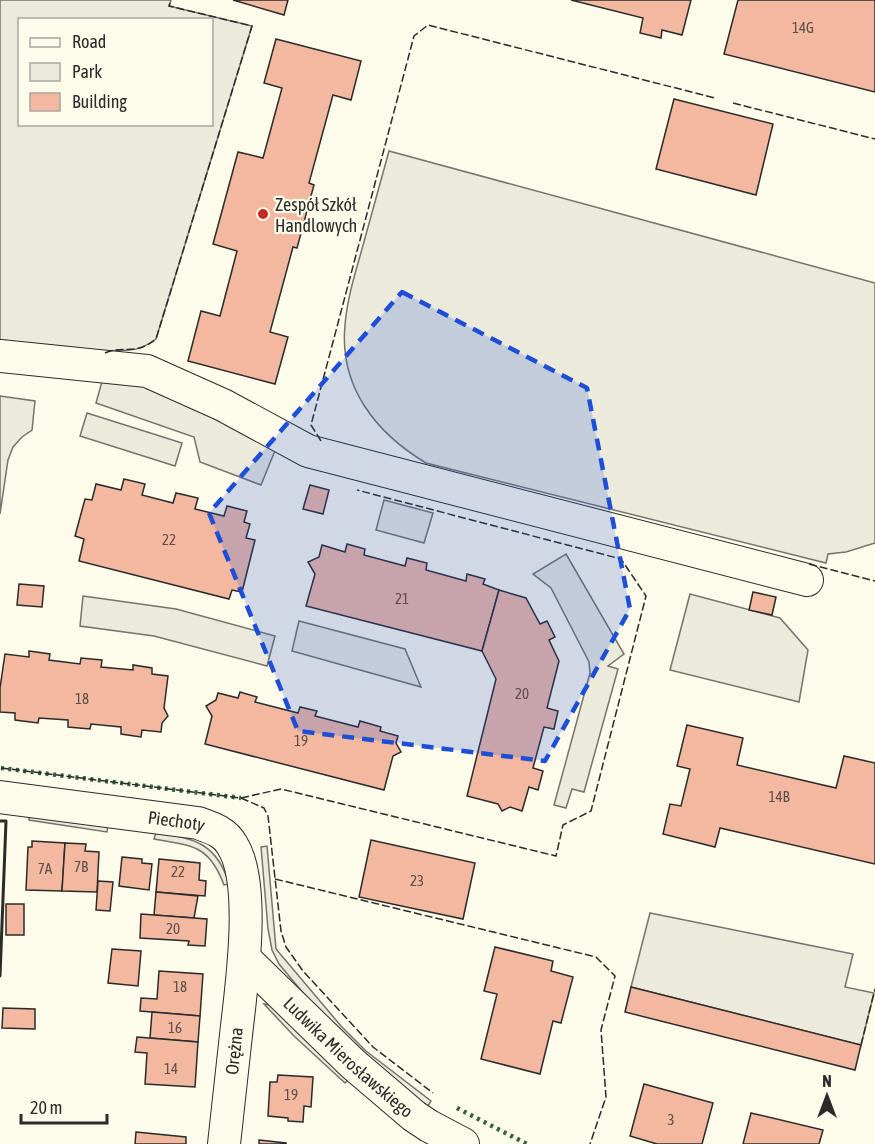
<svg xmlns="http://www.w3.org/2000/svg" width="875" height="1144" font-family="'Asap Condensed',sans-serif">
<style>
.green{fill:#ecebdb;stroke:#74746e;stroke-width:1.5;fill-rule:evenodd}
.parking{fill:#eceadb;stroke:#74746e;stroke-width:1.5}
.building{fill:#f2b8a0;stroke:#2b2b2b;stroke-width:1.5}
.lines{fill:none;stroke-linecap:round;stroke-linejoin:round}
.minor-casing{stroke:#2b2b2b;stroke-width:34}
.minor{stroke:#fdfbea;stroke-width:32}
.hedge{stroke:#34623c;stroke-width:4.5;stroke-dasharray:3 4.5;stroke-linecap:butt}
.fence{stroke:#2b2b2b;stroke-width:1.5;stroke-dasharray:8 3;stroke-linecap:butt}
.wall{stroke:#2b2b2b;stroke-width:3}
.marked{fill:#1d4ed8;fill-opacity:0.2;stroke:#1d4ed8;stroke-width:4.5;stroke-dasharray:12 8;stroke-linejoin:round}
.poi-dot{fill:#c62828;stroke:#fdfbea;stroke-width:2}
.labels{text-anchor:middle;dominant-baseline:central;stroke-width:4.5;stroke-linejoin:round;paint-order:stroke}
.number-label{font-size:15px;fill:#5d4e48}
.poi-label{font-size:18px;fill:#2b2b2b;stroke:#fdfbea;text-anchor:start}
.street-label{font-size:18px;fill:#2b2b2b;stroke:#fdfbea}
</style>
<rect width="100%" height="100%" fill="#fdfbea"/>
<!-- green -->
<g class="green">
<path d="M 0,0 L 171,0 L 169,6 L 252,26 L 156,339 C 148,345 140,350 129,350 C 121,351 113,349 105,353 L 0,344 ZM 20,20 L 212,20 L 212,124 L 20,124 Z"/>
<path d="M 389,151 L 875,283 L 875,543 L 846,552 L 828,554 L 826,563 L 426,463 C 376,433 339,387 345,325 C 347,299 355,274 362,249 C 371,216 380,184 389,151 Z"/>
<polygon points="299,621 405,649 421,687 292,651"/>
<polygon points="29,815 108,824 107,832 29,820"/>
<path d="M 156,832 C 195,839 217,843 229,884 L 224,885 C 209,845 193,846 154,839 Z"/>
<polygon points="267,846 276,949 341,1026 366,1051 431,1101 428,1106 401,1088 319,1012 279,964 272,950 268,929 261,847"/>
<polygon points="264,1004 270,1005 349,1079 345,1083 294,1036"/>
</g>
<!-- parking -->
<g class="parking">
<polygon points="106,367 281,436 261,485 200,462 194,437 96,403"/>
<polygon points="0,396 35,401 32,430 22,437 13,447 8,460 0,514"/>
<polygon points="87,413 182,443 175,466 80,436"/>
<polygon points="384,500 433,513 424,543 376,530"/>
<polygon points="566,554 624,654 608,666 618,669 584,792 572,789 566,808 554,805 590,673 589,662 551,588 533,574"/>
<polygon points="690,594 780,618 808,650 799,702 670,670"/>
<polygon points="83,596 176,609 275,636 267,666 154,636 80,626"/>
<polygon points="650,913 853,954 845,987 874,993 861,1045 631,987"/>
</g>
<!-- building -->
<g class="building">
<polygon points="233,0 288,0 284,15"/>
<polygon points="571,0 691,0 682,35 662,30 661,38 640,33 643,18"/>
<polygon points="738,0 875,0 875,92 724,54"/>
<polygon points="276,39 361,61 351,100 333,95 309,183 314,185 297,248 293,247 270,332 288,337 275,384 188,361 201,311 220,316 237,251 213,244 238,152 263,158 282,88 264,83"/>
<polygon points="674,99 773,124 756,195 656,169"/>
<polygon points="124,479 145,484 142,495 173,503 176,493 198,498 195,509 224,516 227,506 247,511 244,522 250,524 246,538 255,540 242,592 232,590 229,599 79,561 84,539 75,536 85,499 92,500 96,484 121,490"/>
<polygon points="310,485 329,490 323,514 303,509"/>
<polygon points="347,544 365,549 364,555 405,566 407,558 427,563 426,570 466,581 467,574 485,579 483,584 499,590 482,651 306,606 315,574 308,562 319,557 322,545 345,552"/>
<polygon points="19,584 44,586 42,607 17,605"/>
<polygon points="499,590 526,598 540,624 547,621 555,637 549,640 559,661 547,708 558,711 554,729 544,727 533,768 543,771 538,790 529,787 522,811 510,807 502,811 498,804 467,796 496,679 482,651"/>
<polygon points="753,592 776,597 772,615 749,610"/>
<polygon points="29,651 50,654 49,660 80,664 81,658 102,660 101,667 133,670 133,665 152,668 152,674 168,676 164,708 168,716 162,723 161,732 142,730 141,737 121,734 121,727 91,724 90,729 68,727 68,720 39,718 38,723 15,720 15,713 0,712 0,688 5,654 29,657"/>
<polygon points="240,692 257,697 255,702 298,713 300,707 317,711 315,716 358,727 360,721 381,727 380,731 398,736 396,743 401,752 393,756 384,790 205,744 212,716 206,706 216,700 218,693 238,698"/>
<polygon points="687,725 743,738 737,765 836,788 844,756 875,763 875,864 720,828 715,847 663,834 670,804 681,806 690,769 677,766"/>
<polygon points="371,840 475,863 463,919 359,897"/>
<polygon points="32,841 65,843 62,891 26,890 28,847 32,847"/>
<polygon points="65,843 86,844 85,851 99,852 97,892 62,891"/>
<polygon points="122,857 142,859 142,863 152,864 149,890 119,886"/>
<polygon points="159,859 200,863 199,880 206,881 205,896 156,892"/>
<polygon points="98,881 113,882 110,911 96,910"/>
<polygon points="156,892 198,896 194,918 154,915"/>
<rect x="6" y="904" width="18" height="31"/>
<polygon points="141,914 207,919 205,946 188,945 189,941 140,938"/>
<polygon points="495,947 553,961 551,971 573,977 561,1023 553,1021 540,1074 481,1059 497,994 484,991"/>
<polygon points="112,949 141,951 138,986 108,983"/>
<polygon points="159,971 203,974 200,1016 140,1011 141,998 157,999"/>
<polygon points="631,987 861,1045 855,1070 625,1012"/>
<polygon points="3,1008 35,1009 35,1029 2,1028"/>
<polygon points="152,1012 200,1016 198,1042 150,1038"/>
<polygon points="137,1037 198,1042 195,1087 145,1084 147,1053 135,1052"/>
<polygon points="278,1075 313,1077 311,1107 304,1106 303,1122 288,1121 288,1118 268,1116 270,1082 277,1082"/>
<polygon points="644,1084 713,1103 702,1144 657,1144 630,1136"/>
<polygon points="751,1113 823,1130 819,1144 743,1144"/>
<polygon points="136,1132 186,1137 186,1144 135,1144"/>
<polygon points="259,1140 286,1143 286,1144 259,1144"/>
</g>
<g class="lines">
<defs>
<g id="minor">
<polyline points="0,356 147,371 223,405 308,451 807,580"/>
<path id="s1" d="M 0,797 L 198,823 C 212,828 225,832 232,845 C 257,883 241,989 236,1035 C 232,1071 228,1108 224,1144"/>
<path id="s2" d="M 244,958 L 353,1064 L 414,1116 L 429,1126 L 463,1144"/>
</g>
</defs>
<!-- minor casing -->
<use href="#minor" class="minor-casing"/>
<!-- minor -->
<use href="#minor" class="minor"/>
<!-- hedge -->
<g class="hedge">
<polyline points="1,768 241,798"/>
<polyline points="457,1108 527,1144"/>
</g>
<!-- fence -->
<g class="fence">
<polyline points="733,103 875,139"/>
<path d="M 105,353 C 123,345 135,356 156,339 L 252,26 L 169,6 L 171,0"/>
<polyline points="321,441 311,425 414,36 428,25 715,98"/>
<polyline points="809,564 875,581"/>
<polyline points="1,768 241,798 281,789 556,856 563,825 591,811 646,596 621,559 357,490"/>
<polyline points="241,798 264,808 268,816 281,931 286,947 303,971 373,1047 433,1093"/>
<polyline points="275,879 596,957 615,976 601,1030 606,1097 590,1144"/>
<polyline points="861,1045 875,989"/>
</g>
<!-- wall -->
<polyline class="wall" points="0,821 6,821 0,976"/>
</g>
<!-- marked area -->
<path class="marked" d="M 402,292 L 587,388 L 630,609 L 545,761 L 298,731 L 209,513 Z"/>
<!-- markers -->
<circle class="poi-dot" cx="263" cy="214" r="6"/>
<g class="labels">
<!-- number labels -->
<g class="number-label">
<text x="803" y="27">14G</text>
<text x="169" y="539">22</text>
<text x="402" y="598">21</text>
<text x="522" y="693">20</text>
<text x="82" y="698">18</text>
<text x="301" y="740">19</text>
<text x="779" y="796">14B</text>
<text x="81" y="866">7B</text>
<text x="45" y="868">7A</text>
<text x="178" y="871">22</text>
<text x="417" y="880">23</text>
<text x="173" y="928">20</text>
<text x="180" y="986">18</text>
<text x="175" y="1027">16</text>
<text x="171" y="1068">14</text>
<text x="291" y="1094">19</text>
<text x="671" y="1119">3</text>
</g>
<!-- poi labels -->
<g class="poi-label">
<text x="275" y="204">Zespół Szkół<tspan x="275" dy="21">Handlowych</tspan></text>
</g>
<!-- street labels -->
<g class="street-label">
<text stroke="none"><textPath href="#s1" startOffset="178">Piechoty</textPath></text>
<text transform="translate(234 1051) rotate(-84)">Orężna</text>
<text stroke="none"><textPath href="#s2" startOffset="144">Ludwika Mierosławskiego</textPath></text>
</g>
</g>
<!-- legend -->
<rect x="18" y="18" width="195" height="108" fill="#fdfbea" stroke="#a9a89e" stroke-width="1.5"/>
<rect x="30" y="38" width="30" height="9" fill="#fdfbea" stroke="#a9a89e" stroke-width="1.5"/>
<text x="72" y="48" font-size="18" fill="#2b2b2b">Road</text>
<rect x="30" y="63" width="30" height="18" fill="#ecebdb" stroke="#a9a89e" stroke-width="1.5"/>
<text x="72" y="78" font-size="18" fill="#2b2b2b">Park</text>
<rect x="30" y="93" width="30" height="18" fill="#f2b8a0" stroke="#a9a89e" stroke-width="1.5"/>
<text x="72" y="108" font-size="18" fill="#2b2b2b">Building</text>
<!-- north arrow -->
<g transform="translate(827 1096)" stroke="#fdfbea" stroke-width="4.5" paint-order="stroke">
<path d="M0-4.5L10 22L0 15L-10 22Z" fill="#2b2b2b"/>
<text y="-9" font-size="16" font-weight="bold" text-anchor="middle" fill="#2b2b2b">N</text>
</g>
<!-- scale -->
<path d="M21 1114v9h86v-9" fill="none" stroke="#2b2b2b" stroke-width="3"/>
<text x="30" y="1114" font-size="18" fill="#2b2b2b" stroke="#fdfbea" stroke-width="4.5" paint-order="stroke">20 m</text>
</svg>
